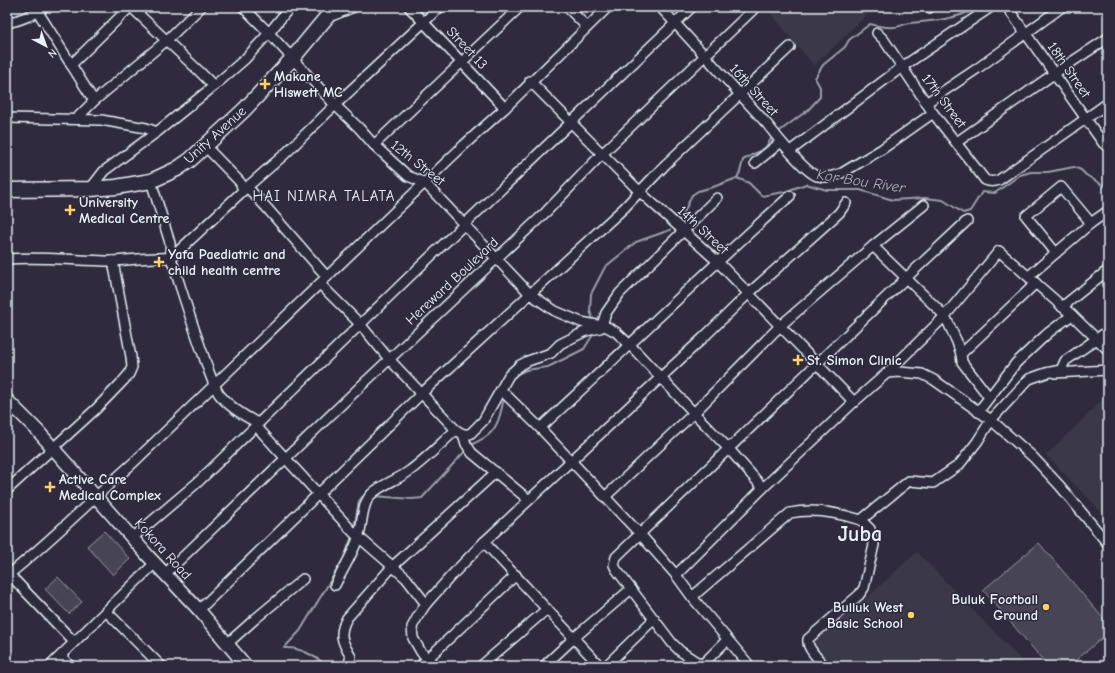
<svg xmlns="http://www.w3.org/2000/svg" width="1115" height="673" font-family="'Comic Neue',sans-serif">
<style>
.built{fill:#3b3749}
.park{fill:#464455;stroke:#979aa6}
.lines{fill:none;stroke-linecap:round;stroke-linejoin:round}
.stream{stroke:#9c9fab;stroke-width:2}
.street-casing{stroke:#e8f1f8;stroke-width:12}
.secondary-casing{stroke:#e8f1f8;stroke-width:15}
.primary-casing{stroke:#e8f1f8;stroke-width:17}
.street{stroke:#2f2a3d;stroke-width:9}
.secondary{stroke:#2f2a3d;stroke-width:12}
.primary{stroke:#2f2a3d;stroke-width:14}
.poi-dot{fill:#ffd166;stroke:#2f2a3d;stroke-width:1.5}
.labels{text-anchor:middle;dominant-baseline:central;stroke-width:3;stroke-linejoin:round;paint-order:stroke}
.street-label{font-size:14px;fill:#e8f1f8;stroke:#2f2a3d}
.poi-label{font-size:14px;font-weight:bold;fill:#e8f1f8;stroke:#2f2a3d;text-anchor:start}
.water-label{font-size:15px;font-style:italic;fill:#afb4be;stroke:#2f2a3d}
.neighbourhood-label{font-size:15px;letter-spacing:1px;fill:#e8f1f8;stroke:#2f2a3d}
.town-label{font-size:22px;font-weight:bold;fill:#e8f1f8;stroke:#2f2a3d}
</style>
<rect width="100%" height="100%" fill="#2f2a3d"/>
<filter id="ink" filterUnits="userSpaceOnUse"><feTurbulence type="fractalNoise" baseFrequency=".025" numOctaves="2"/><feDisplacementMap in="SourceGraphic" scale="8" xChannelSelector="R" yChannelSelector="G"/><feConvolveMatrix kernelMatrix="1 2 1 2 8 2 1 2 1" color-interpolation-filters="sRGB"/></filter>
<g filter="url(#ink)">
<!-- built -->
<g class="built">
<polygon points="771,7 875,7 814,66 768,10"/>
<polygon points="1108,394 1108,519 1046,455"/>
<polygon points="917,552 1027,666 833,666 811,643 865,599"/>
</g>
<!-- park -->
<g class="park">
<polygon points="104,531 130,559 113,575 87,546"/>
<polygon points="1039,543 1108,624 1108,633 1069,666 1048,666 983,590"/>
<polygon points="58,577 82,602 69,614 45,589"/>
</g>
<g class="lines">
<!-- stream -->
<g class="stream">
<path d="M 777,133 L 808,110 L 820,97 L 820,87 L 815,78 L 823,65 L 845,47 L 849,40 L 870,24 C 878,26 886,28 894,27 C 899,27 904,24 909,23 C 934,21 953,20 975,9"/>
<polyline points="737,178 740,172 743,160 765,148 773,136"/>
<polyline points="682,217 692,195 698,191 713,187 737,178 749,183 762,196 784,192 806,184 827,190 860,190 893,200 925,198 943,200 963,213 970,211 982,192 995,193 1020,175 1031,172 1048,172 1074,167 1081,170 1086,175 1104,186 1108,187"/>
<polyline points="594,322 590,311 591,294 605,267 636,242 670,230"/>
<polyline points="515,375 526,370 548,367 584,349 594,333"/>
<path d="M 471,446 C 476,441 482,440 487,436 C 499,427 501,411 504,398"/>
<polyline points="374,496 412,499 422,498 466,450"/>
<polyline points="354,528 359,501 363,496 365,496"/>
<polyline points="284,648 300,631 329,583 344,558 352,536"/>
<path d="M 285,648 C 301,647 315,657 328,666"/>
</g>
<defs>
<g id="street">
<polyline points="131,7 199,71 214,86"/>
<polyline points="243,7 269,33 335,105 359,128 374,145 408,176 425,183 530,294 555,311 581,322 607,327 616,332 630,345 694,413 729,449 763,488"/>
<polyline points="409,7 505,108"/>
<polyline points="567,7 587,27"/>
<path d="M 660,7 L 675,23 L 767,124 C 776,136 805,172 817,176 C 825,178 835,176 842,173 L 882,149 L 933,113"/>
<polyline points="927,7 929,8 930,7"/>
<polyline points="1007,7 1103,143 1108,147"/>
<polyline points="38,12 94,101"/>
<polyline points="329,17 354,7"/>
<path d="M 7,23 C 20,20 33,16 44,7"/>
<path d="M 877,33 L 884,40 L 933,113 L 985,180 C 990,182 994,182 999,180 L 1108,103"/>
<polyline points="71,65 130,7"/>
<polyline points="530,81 640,192 717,261 854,402"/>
<polyline points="926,103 978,68 1062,7"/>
<polyline points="7,118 101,120 146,128 157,132"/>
<polyline points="76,119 94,101 167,40 201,7"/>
<polyline points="957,142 1055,73 1108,38"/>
<polyline points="374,145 520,7"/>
<polyline points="205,146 240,182 243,190"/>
<polyline points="790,151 902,67 991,7"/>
<polyline points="755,163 781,142"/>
<path d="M 151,181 L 170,243 L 171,258 C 182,291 192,324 204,357 C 208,369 212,383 219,394 C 229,407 244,416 258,423"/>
<polyline points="247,187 266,207 327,277"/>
<polyline points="90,189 104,171 157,132 214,86 245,59 269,33 290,7"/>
<polyline points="873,246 945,316 957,342 961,354 962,362 989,397"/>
<polyline points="1056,253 1026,216 1061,187 1091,223"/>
<path d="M 7,259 C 42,256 77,261 112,261 C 132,260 151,257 171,258 L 247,187 L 285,154 L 335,105 L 440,7"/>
<polyline points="1029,276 1091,223 1108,211"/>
<polyline points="320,284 360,324 389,359 456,430 463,434 470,434 483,421 509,375 520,365 528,361 551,353 560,344 586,331 600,328"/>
<polyline points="1062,307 1108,270"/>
<polyline points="602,325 606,313 620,293 717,198"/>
<polyline points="961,354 1036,283"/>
<polyline points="887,373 899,372 922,374 934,380 991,420 1033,457 1060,486 1108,544"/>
<polyline points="1055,373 1108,370"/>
<polyline points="501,390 540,428 640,534 676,575 692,597 750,666"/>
<polyline points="978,412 1016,363 1048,333 1072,315"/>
<polyline points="7,413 14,407"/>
<polyline points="256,426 353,532 406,578 426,604"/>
<path d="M 540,428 C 624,351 705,272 790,196"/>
<polyline points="463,434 466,444 472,453 529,500"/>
<polyline points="7,490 96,409 123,381 129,374 132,367 131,357 113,261"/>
<polyline points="606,496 694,413 780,326 873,246 924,205"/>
<polyline points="132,538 198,482 407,279 692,7"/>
<polyline points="484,542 600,666"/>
<polyline points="7,572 74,642"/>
<polyline points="165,574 363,384 546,212 602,154 756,7"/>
<polyline points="676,575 763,488 854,402 887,373 945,316 999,251 1072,315 1108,350"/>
<path d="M 7,576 C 51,541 91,500 133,463 L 464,145 L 505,108 L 608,7"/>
<path d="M 335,585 C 343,569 353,554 358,538 C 363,525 361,508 369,497 C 376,487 397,480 408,472 C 425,460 440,444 456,430"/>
<path d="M 692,597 L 790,513 C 813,508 839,513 861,520 L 909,481 L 933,483 L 959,465 L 977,442 L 991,420 L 1029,379 L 1046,373 L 1061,370 L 1065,361 L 1108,331"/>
<polyline points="199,610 422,393 624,208 666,164 790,47"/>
<polyline points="106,611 161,666"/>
<polyline points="227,644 255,619 303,579"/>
<polyline points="61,656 70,666"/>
<polyline points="50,666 155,563"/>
<path d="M 348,666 L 351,657 C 342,642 338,634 347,618 L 392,567 L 496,472"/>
<polyline points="420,666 516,575"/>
<polyline points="436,666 421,652 413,638 412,627 418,616 426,604 451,576 484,542 703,338 748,294 839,213 846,203"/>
<polyline points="481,666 547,609"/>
<polyline points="544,666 574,638 631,589"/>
<polyline points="606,666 654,619"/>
<polyline points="701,666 727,640"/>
<polyline points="703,666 680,651 672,643 616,569 614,565 616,557 906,278 967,221"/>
<path d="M 824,666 C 819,659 806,648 808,639 L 859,595 L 864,588 L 874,545 L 870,529 L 861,520"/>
</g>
<polyline id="secondary" points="7,400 37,430 149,557 199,610 246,666"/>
<polyline id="primary" points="7,190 90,189 116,187 151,181 177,169 190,160 244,110 292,59 335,7"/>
</defs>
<!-- street casing -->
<use href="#street" class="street-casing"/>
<!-- secondary casing -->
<use href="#secondary" class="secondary-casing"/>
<!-- primary casing -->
<use href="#primary" class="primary-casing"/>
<!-- street -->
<use href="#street" class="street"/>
<!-- secondary -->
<use href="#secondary" class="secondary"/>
<!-- primary -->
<use href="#primary" class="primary"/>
</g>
</g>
<!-- markers -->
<g class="poi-dot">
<path d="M263 78h4v4h4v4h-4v4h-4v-4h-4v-4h4z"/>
<path d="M68 204h4v4h4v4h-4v4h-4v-4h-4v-4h4z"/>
<path d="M157 256h4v4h4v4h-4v4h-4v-4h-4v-4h4z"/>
<path d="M796 354h4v4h4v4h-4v4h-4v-4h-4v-4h4z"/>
<path d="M48 481h4v4h4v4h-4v4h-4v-4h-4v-4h4z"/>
<circle cx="1046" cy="607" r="4"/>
<circle cx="911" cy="615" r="4"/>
</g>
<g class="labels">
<!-- street labels -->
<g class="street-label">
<text transform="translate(467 48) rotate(47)">Street 13</text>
<text transform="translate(1069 70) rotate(55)">18th Street</text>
<text transform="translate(754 90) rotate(48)">16th Street</text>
<text transform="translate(944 101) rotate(53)">17th Street</text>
<text transform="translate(215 135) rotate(-42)">Unity Avenue</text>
<text transform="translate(418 163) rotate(38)">12th Street</text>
<text transform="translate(703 230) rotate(43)">14th Street</text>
<text transform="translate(452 281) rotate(-43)">Hereward Boulevard</text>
<text transform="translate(163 549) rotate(48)">Kokora Road</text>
</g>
<!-- poi labels -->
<g class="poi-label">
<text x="274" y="76">Makane<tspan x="274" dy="16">Hiswett MC</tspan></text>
<text x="79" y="202">University<tspan x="79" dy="16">Medical Centre</tspan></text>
<text x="168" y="254">Yafa Paediatric and<tspan x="168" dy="16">child health centre</tspan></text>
<text x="807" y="360">St. Simon Clinic</text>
<text x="59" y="479">Active Care<tspan x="59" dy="16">Medical Complex</tspan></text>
<text x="1038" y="599" text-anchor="end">Buluk Football<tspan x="1038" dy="16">Ground</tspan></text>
<text x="903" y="607" text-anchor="end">Bulluk West<tspan x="903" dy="16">Basic School</tspan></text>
</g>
<!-- water labels -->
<g class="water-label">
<text transform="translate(861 181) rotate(9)">Kor Bou River</text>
</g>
<!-- neighbourhood labels -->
<g class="neighbourhood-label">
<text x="324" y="196">HAI NIMRA TALATA</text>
</g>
<!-- town labels -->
<g class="town-label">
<text x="860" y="534">Juba</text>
</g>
</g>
<!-- margin -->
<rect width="1115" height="673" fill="none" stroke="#2f2a3d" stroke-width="24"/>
<rect x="12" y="12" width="1091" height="649" fill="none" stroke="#e8f1f8" stroke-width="1.5" filter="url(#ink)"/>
<!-- north arrow -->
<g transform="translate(46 46) rotate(139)" stroke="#2f2a3d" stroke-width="3" paint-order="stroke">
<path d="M0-3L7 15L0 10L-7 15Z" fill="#e8f1f8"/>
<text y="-6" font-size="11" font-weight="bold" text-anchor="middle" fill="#e8f1f8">N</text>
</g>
</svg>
